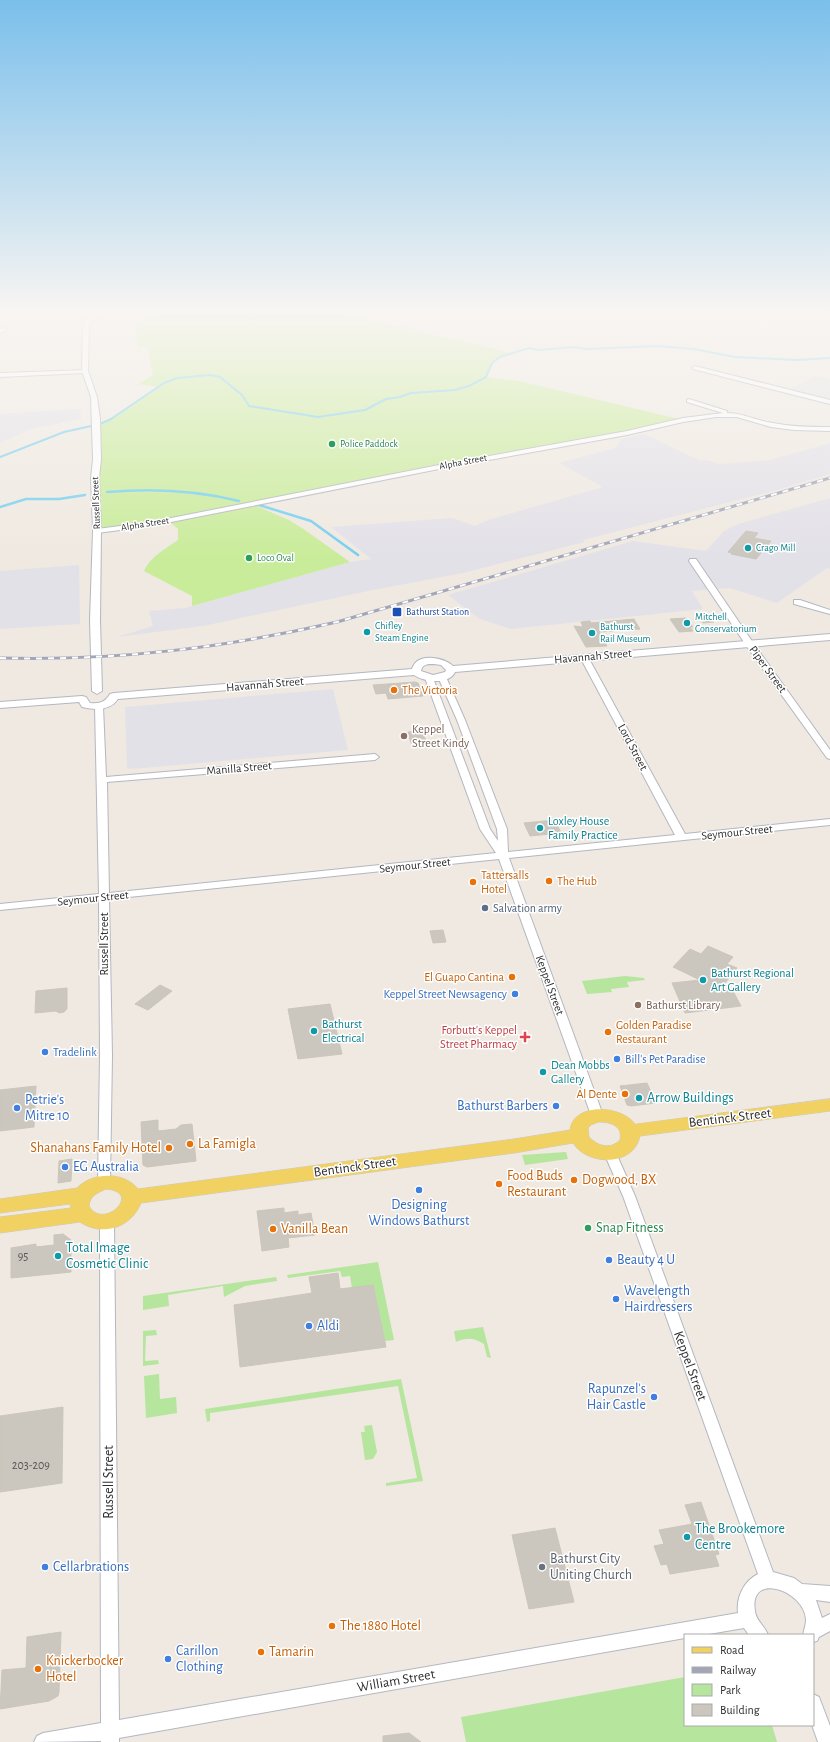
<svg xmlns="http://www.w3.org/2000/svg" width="830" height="1742" font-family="'Alegreya Sans',sans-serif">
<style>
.industrial{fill:#e3e1e8}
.green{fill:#b6e59e}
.pitch{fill:#c9ec9a}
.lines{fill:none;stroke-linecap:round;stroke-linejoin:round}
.stream-far1{stroke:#75cff0;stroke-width:2}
.stream{stroke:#75cff0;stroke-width:2.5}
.building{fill:#cbc7bf;stroke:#cbc5ba}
.minor-casing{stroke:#b4b7c1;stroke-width:2}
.tertiary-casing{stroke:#b4b7c1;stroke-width:2}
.primary-casing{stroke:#c9c9c9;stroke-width:1}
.minor{fill:#fff;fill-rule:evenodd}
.tertiary{fill:#fff;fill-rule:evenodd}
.primary{fill:#f2d163;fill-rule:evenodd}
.rail-casing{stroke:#a3a6b8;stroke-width:3}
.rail{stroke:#fff;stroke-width:2;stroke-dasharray:6;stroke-linecap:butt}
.leisure-dot{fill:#2e9e5b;stroke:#fff;stroke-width:1.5}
.culture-dot{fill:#0f9aa8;stroke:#fff;stroke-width:1.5}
.transit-dot{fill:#1a4fb4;stroke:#fff;stroke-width:1.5}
.food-dot{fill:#e8710a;stroke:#fff;stroke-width:1.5}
.education-dot{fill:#8d6e63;stroke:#fff;stroke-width:1.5}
.service-dot{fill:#5c6f8a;stroke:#fff;stroke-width:1.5}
.shop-dot{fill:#3f7fe0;stroke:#fff;stroke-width:1.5}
.health-dot{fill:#e0444e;stroke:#fff;stroke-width:1.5}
.worship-dot{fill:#6b7280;stroke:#fff;stroke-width:1.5}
.labels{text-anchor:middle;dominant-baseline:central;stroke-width:3;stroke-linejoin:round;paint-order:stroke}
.far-leisure-label{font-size:10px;fill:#27864d;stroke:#fff;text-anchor:start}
.far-street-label{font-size:10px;fill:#2e2e2e;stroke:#fff}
.far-culture-label{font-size:10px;fill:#0d838f;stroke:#fff;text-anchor:start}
.far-transit-label{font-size:10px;fill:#164399;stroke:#fff;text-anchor:start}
.street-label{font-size:12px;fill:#2e2e2e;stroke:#fff}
.food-label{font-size:12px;fill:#c56008;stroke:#fff;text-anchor:start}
.education-label{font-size:12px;fill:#785e54;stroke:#fff;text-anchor:start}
.culture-label{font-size:12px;fill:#0d838f;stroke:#fff;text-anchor:start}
.service-label{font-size:12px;fill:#4e5e75;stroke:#fff;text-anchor:start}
.shop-label{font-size:12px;fill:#366cbe;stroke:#fff;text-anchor:start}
.health-label{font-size:12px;fill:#be3a42;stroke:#fff;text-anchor:end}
.near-number-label{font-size:12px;fill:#555452}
.near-culture-label{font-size:14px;fill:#0d838f;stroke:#fff;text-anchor:start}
.near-shop-label{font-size:14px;fill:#366cbe;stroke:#fff;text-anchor:start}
.near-street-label{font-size:14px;fill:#2e2e2e;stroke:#fff}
.near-food-label{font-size:14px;fill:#c56008;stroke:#fff;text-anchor:start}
.near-leisure-label{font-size:14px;fill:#27864d;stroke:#fff;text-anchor:start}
.near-worship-label{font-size:14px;fill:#5b616d;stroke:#fff;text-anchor:start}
</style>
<rect width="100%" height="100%" fill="#efe9e1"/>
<!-- industrial -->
<g class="industrial">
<polygon points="815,376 830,379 830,402 787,391"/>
<polygon points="80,409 81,419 31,429 0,443 0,414"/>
<polygon points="644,434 701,461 705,460 720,464 770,460 830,443 830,474 780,489 583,540 585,542 463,573 373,590 203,626 117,637 153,626 149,611 185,608 350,562 371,559 331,527 452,518 475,526 488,520 603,487 559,463 615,448 621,439"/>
<polygon points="830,498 830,569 827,568 777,603 730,588 692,591 703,609 511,629 480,619 448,595 633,541 706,551 724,531 738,524"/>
<polygon points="79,565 80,624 0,629 0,571"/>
<polygon points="333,689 348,750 131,769 127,768 125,707"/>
</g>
<!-- green -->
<g class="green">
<polygon points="625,976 644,978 645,980 627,982 629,987 611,989 612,992 587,994 582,981"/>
<polygon points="566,1152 568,1159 525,1165 522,1155"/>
<polygon points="378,1262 394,1340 385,1341 373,1285 352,1288 350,1276 342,1277 340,1271 288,1278 287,1275"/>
<polygon points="276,1277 277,1281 245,1286 224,1297 223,1286 168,1295 169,1306 143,1310 143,1296"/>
<path d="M 483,1327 L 491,1358 L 487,1357 L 484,1344 C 474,1338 467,1337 456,1342 L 454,1331 Z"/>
<polygon points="156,1330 157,1335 146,1336 145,1361 158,1360 159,1364 143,1366 143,1331"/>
<polygon points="159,1374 160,1399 176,1397 177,1413 146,1418 144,1376"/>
<polygon points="401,1379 423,1481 386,1486 386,1483 417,1478 398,1386 210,1413 210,1421 207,1422 205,1409"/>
<polygon points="372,1425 377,1452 373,1459 365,1460 361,1432 365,1432 364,1426"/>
<polygon points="685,1677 685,1725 772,1725 777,1742 466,1742 461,1717"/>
</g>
<!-- pitch -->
<path class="pitch" d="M 160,314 L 344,314 L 512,353 C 492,360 495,360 486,377 L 519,381 L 683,420 L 252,504 L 289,520 L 302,528 L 350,562 L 192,606 L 192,596 L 144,571 C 150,557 165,549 178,540 L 178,529 L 169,521 L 97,531 L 98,424 L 116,417 L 159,387 L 138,384 L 153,375 L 148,347 L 138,347 L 136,323 Z"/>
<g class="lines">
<!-- stream-far1 -->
<polyline class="stream-far1" points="0,457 64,432 100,424 111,419 164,383 177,378 210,375 220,377 242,395 249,406 318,417 365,410 386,399 400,397 411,393 455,390 469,386 486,377 492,363 500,357 529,348 539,350 573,347 587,349 657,346 694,349 735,357 796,360 830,358"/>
<!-- stream -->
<g class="stream">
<path d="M 107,492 C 152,488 195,490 239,501"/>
<polyline points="259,505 311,521 358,555"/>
<polyline points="0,507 26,499 59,499 85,495"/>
</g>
</g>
<!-- building -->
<g class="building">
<polygon points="746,531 758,533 754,538 771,541 756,559 731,554 732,553 728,552"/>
<polygon points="696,614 708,614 714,622 703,623"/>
<polygon points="686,618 693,627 690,627 693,631 679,632 670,619"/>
<polygon points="634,619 640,629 599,632 607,646 586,647 574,626 583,627 581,622 590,621 591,623"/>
<polygon points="415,682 418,683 423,696 388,699 386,693 376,694 373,685"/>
<polygon points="423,731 426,742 411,743 408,732"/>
<polygon points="555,820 561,833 530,836 524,823"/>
<polygon points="443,930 446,942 433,943 430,931"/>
<polygon points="708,946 733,957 727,964 737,968 721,988 734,993 741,1006 685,1013 672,983 700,980 673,967 690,949 701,954"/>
<polygon points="160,985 172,991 148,1010 135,1004"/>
<polygon points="67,988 67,1009 64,1012 59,1013 56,1011 35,1013 36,991"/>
<polygon points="330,1004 342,1054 298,1059 288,1009"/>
<polygon points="647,1083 656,1103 631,1106 627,1105 620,1086"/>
<polygon points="36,1086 34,1127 0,1131 0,1090"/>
<polygon points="158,1120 158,1131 176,1129 181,1125 192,1124 196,1161 147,1167 143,1165 141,1122"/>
<polygon points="72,1159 71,1181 58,1183 59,1161"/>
<polygon points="284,1208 284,1213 298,1211 298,1215 311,1213 315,1235 288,1238 289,1247 262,1251 257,1211"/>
<polygon points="63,1234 71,1240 71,1272 11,1278 11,1248 36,1244 36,1247 54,1245 54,1235"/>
<polygon points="338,1273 340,1289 373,1285 386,1347 240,1367 234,1305 312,1293 309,1277"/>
<polygon points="63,1407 62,1483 0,1492 0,1416"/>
<polygon points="701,1502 719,1554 715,1555 719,1566 670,1574 667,1564 661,1565 654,1546 664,1544 659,1530 692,1524 685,1505"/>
<polygon points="555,1528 574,1602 529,1609 512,1535"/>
<polygon points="61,1632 59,1692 58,1696 49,1701 0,1709 2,1670 26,1668 27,1637"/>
<polygon points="409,1733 421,1742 383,1742 383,1736"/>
</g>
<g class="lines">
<defs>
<g id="minor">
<polygon points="4,328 6,329 6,331 0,333 0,329"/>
<polygon points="695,366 830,400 830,404 693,369 692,368"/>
<polygon points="87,370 88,371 85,373 0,377 0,373"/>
<path d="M 689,399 L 727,411 L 727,413 C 743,413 757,421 773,423 C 792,427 811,427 830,427 L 830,431 L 794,430 L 771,427 L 737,417 L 716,417 L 683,422 L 627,435 L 439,469 L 151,526 L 97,533 L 94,531 L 97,529 L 151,522 L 439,465 L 627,431 L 683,418 L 723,413 L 687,402 L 687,400 Z"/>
<polygon points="690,559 696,559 756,647 830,750 830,759 827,758 750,651 689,561"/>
<polygon points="794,600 800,600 830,610 830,614 794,604"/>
<polygon points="581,655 587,655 588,657 685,834 830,819 830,825 509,858 603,1115 601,1118 597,1119 593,1118 591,1115 499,859 109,899 112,1055 110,1182 109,1185 104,1187 99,1185 98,1182 100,1055 99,900 0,910 0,904 99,894 95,706 96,704 99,703 103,706 106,777 375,754 379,757 375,760 107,782 109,893 496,853 480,829 425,678 429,676 433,678 490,829 498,841 497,829 457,720 438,677 439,675 442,675 446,677 465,720 507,829 508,852 675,835 580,657"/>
<path d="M 610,1148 L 614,1150 L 616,1153 L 635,1196 L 773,1572 L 794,1578 L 802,1584 L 830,1586 L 830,1602 L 816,1600 L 822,1618 L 830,1614 L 830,1631 L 819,1637 L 817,1641 L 813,1642 L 813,1635 L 803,1635 C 804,1630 806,1624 806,1620 C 805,1590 748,1571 755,1611 C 756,1621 765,1626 768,1635 L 749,1635 L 744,1628 L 703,1635 L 685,1635 L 685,1638 L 119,1738 L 119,1742 L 101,1742 L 101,1741 L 34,1742 L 37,1736 L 43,1733 L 101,1723 L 100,1222 L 102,1218 L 107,1217 L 112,1218 L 114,1222 L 119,1720 L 738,1613 C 736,1597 744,1581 758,1574 L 623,1196 L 604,1153 L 606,1150 Z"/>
<polygon points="813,1694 819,1697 830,1726 830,1742 818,1742 812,1725"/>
</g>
<g id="tertiary">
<polygon points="99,314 106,314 91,321 89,326 88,371 97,397 100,419 101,459 99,478 101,531 100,620 102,691 97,694 92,691 90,620 93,531 91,478 93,459 91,397 82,371 83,326 86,319"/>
<path d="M 830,634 L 830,640 L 455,672 C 449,685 424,682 414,675 L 118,699 C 110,711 95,710 82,707 L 79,702 L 0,708 L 0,702 L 82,696 L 86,697 L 90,703 C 100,704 105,702 110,694 L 114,693 L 412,669 C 417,652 443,657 453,666 ZM 434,664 L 441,665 L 446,670 L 445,672 L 433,675 L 421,671 C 422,664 428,664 434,664 Z"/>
</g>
<path id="primary" d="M 830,1099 L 830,1111 L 640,1136 C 634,1167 587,1166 573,1143 L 514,1153 L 141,1203 C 131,1228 102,1237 80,1222 L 0,1233 L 0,1217 L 71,1208 L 70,1204 L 0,1213 L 0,1199 L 77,1188 C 92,1172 124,1171 138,1189 L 514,1139 L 570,1130 C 573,1102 622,1105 635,1124 ZM 599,1122 C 611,1122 623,1126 620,1140 C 610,1150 598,1146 589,1137 L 588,1128 L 591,1125 ZM 106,1189 C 144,1192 103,1231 89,1206 C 90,1196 97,1193 106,1189 Z"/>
</defs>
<!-- minor casing -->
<use href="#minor" class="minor-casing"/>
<!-- tertiary casing -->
<use href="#tertiary" class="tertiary-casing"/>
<!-- primary casing -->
<use href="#primary" class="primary-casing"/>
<!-- minor -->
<use href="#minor" class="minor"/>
<!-- tertiary -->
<use href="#tertiary" class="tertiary"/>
<!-- primary -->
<use href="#primary" class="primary"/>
<defs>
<path id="rail" d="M 0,658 C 117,661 223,648 337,622 L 830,478"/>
</defs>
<!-- rail casing -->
<use href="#rail" class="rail-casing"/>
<!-- rail -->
<use href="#rail" class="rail"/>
</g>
<!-- sky -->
<linearGradient id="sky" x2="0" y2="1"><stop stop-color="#7abfeb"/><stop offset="0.56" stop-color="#f8f5f2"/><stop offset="1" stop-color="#f8f5f2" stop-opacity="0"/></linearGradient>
<rect width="830" height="557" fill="url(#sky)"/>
<!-- markers -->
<g class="leisure-dot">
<circle cx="332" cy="444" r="4"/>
<circle cx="249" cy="558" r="4"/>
<circle cx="588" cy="1228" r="4"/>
</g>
<g class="culture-dot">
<circle cx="748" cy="548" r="4"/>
<circle cx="687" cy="623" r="4"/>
<circle cx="367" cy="632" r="4"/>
<circle cx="592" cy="633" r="4"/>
<circle cx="540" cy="828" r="4"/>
<circle cx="703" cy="980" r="4"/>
<circle cx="314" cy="1031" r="4"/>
<circle cx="543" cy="1072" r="4"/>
<circle cx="639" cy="1098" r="4"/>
<circle cx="58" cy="1256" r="4"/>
<circle cx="687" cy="1537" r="4"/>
</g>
<rect class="transit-dot" x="392" y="607" width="10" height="10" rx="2"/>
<g class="food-dot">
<circle cx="394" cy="690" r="4"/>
<circle cx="549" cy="881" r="4"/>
<circle cx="473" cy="882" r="4"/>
<circle cx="512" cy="977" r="4"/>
<circle cx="608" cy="1032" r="4"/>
<circle cx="625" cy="1094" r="4"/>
<circle cx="190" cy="1144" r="4"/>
<circle cx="169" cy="1148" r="4"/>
<circle cx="574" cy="1180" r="4"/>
<circle cx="499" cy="1184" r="4"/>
<circle cx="273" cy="1229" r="4"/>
<circle cx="332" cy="1626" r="4"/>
<circle cx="261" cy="1652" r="4"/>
<circle cx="38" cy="1669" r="4"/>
</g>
<g class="education-dot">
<circle cx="404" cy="736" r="4"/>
<circle cx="638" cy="1005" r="4"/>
</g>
<circle class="service-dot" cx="485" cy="908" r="4"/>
<g class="shop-dot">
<circle cx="515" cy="994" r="4"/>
<circle cx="45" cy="1052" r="4"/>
<circle cx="617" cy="1059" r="4"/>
<circle cx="556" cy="1106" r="4"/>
<circle cx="17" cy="1108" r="4"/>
<circle cx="65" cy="1167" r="4"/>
<circle cx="419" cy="1190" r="4"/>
<circle cx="609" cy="1260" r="4"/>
<circle cx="616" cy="1299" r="4"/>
<circle cx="309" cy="1326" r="4"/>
<circle cx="654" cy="1397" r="4"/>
<circle cx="45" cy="1567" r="4"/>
<circle cx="168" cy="1659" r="4"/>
</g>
<path class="health-dot" d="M523 1031h4v4h4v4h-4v4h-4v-4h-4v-4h4z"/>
<circle class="worship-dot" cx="542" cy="1567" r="4"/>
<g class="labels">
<!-- far-leisure labels -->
<g class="far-leisure-label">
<text x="340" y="444">Police Paddock</text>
<text x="257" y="558">Loco Oval</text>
</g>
<!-- far-street labels -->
<g class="far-street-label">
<text transform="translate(463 462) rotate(-11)">Alpha Street</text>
<text transform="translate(96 503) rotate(-92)">Russell Street</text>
<text transform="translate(145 524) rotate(-9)">Alpha Street</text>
</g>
<!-- far-culture labels -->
<g class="far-culture-label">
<text x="756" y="548">Crago Mill</text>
<text x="695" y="617">Mitchell<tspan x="695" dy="12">Conservatorium</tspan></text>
<text x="375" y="626">Chifley<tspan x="375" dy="12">Steam Engine</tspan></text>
<text x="600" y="627">Bathurst<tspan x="600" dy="12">Rail Museum</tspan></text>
</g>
<!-- far-transit labels -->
<g class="far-transit-label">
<text x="406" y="612">Bathurst Station</text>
</g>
<!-- street labels -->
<g class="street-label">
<text transform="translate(593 656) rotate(-5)">Havannah Street</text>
<text transform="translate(768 669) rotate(54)">Piper Street</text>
<text transform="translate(265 684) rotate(-5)">Havannah Street</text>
<text transform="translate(633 747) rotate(62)">Lord Street</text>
<text transform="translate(239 768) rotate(-5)">Manilla Street</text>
<text transform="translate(737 832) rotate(-6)">Seymour Street</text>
<text transform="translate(415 865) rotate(-6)">Seymour Street</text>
<text transform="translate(93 898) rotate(-6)">Seymour Street</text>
<text transform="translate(104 944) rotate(-90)">Russell Street</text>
<text transform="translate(550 985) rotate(70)">Keppel Street</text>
</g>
<!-- food labels -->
<g class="food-label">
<text x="402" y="690">The Victoria</text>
<text x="481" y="875">Tattersalls<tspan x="481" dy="14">Hotel</tspan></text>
<text x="557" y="881">The Hub</text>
<text x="504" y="977" text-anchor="end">El Guapo Cantina</text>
<text x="616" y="1025">Golden Paradise<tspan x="616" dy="14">Restaurant</tspan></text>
<text x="617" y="1094" text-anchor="end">Al Dente</text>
</g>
<!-- education labels -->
<g class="education-label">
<text x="412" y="729">Keppel<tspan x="412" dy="14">Street Kindy</tspan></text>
<text x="646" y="1005">Bathurst Library</text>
</g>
<!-- culture labels -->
<g class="culture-label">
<text x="548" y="821">Loxley House<tspan x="548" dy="14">Family Practice</tspan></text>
<text x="711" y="973">Bathurst Regional<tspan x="711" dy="14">Art Gallery</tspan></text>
<text x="322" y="1024">Bathurst<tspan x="322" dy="14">Electrical</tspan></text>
<text x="551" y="1065">Dean Mobbs<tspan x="551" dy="14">Gallery</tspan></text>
</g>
<!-- service labels -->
<g class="service-label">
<text x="493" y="908">Salvation army</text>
</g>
<!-- shop labels -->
<g class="shop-label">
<text x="507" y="994" text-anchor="end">Keppel Street Newsagency</text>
<text x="53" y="1052">Tradelink</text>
<text x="625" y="1059">Bill's Pet Paradise</text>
</g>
<!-- health labels -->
<g class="health-label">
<text x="517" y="1030">Forbutt's Keppel<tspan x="517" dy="14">Street Pharmacy</tspan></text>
</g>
<!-- near-number labels -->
<g class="near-number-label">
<text x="23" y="1256">95</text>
<text x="31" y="1465">203-209</text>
</g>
<!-- near-culture labels -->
<g class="near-culture-label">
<text x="647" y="1098">Arrow Buildings</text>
<text x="66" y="1248">Total Image<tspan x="66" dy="16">Cosmetic Clinic</tspan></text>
<text x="695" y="1529">The Brookemore<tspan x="695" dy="16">Centre</tspan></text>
</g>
<!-- near-shop labels -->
<g class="near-shop-label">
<text x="25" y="1100">Petrie's<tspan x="25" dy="16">Mitre 10</tspan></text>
<text x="548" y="1106" text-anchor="end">Bathurst Barbers</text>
<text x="73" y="1167">EG Australia</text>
<text x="419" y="1205" text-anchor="middle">Designing<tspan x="419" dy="16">Windows Bathurst</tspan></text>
<text x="617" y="1260">Beauty 4 U</text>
<text x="624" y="1291">Wavelength<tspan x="624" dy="16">Hairdressers</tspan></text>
<text x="317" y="1326">Aldi</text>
<text x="646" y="1389" text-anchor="end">Rapunzel's<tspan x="646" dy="16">Hair Castle</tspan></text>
<text x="53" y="1567">Cellarbrations</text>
<text x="176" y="1651">Carillon<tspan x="176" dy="16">Clothing</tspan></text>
</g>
<!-- near-street labels -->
<g class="near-street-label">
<text transform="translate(730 1118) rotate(-7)">Bentinck Street</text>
<text transform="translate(355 1167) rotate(-8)">Bentinck Street</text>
<text transform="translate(690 1366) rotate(70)">Keppel Street</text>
<text transform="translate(109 1482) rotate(-90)">Russell Street</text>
<text transform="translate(396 1681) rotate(-10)">William Street</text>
</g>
<!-- near-food labels -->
<g class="near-food-label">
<text x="198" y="1144">La Famigla</text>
<text x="161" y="1148" text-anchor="end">Shanahans Family Hotel</text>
<text x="507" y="1176">Food Buds<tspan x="507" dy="16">Restaurant</tspan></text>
<text x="582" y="1180">Dogwood, BX</text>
<text x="281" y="1229">Vanilla Bean</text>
<text x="340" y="1626">The 1880 Hotel</text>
<text x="269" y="1652">Tamarin</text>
<text x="46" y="1661">Knickerbocker<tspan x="46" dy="16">Hotel</tspan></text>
</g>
<!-- near-leisure labels -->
<g class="near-leisure-label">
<text x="596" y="1228">Snap Fitness</text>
</g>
<!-- near-worship labels -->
<g class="near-worship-label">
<text x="550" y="1559">Bathurst City<tspan x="550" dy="16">Uniting Church</tspan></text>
</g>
</g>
<!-- legend -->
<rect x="684" y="1634" width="130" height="92" fill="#ffffff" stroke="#ababab"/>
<rect x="692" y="1647" width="20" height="6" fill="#f2d163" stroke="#ababab"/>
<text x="720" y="1654" font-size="12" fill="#2e2e2e">Road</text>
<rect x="692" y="1667" width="20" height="6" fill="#a3a6b8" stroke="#ababab"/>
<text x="720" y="1674" font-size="12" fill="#2e2e2e">Railway</text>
<rect x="692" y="1684" width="20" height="12" fill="#b6e59e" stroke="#ababab"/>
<text x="720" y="1694" font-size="12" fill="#2e2e2e">Park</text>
<rect x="692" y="1704" width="20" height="12" fill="#cbc7bf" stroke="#ababab"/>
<text x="720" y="1714" font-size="12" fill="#2e2e2e">Building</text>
</svg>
